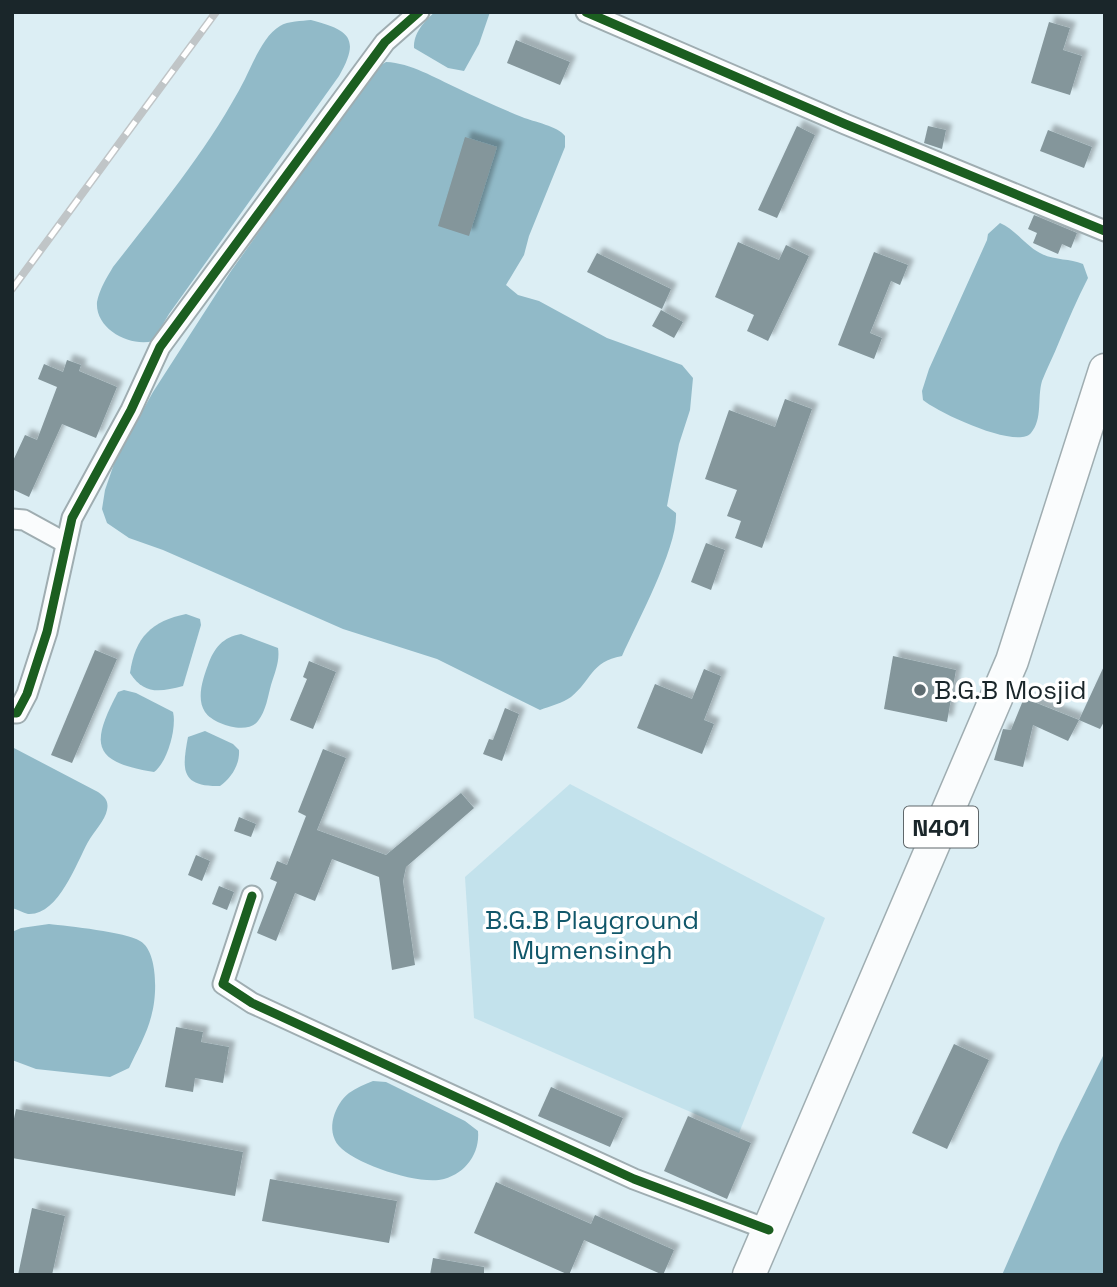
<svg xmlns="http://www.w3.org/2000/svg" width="1117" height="1287" font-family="'Space Grotesk',sans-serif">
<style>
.green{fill:#c3e2ec}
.water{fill:#91bac8}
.building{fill:#84969b;filter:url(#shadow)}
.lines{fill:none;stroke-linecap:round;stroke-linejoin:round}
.minor-casing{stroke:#9fadb1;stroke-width:23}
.trunk-casing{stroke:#9fadb1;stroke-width:35}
.minor{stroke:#fafcfd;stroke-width:19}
.trunk{stroke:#fafcfd;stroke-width:32}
.rail-casing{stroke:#c0c5c7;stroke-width:8}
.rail{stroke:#fff;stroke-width:5;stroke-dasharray:16;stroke-linecap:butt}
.cycleway-casing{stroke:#fff;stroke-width:13}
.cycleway{stroke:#1b5e20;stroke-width:9}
.poi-dot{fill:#5e6c71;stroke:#fff;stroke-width:2.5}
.labels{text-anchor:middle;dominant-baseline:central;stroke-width:7;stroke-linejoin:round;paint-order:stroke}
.shield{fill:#fff;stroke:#5f676a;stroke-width:2}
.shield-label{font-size:24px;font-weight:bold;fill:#1a262a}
.poi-label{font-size:26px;fill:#1a262a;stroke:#fff;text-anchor:start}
.park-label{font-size:26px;fill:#11576a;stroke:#fff}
</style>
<defs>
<filter id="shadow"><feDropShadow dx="6" dy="-6" stdDeviation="2" flood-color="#0004"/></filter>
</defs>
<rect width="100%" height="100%" fill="#dceef4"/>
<!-- green -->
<polygon class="green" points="570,784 825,918 739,1133 474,1018 465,877"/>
<!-- water -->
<g class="water">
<path d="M 435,12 L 490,12 L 479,44 L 464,71 L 448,68 L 414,48 C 413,34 424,21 435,12 Z"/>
<path d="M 311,20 C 349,30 361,38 339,76 L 169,314 L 153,341 C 131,347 95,330 97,302 C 99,290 107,277 113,267 C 160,207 210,147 245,79 C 253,63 264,35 280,26 C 288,21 302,21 311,20 Z"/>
<path d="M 386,62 C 411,63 435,78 457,88 C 478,98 500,108 522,117 C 534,122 558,126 565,136 L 565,147 L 529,236 L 524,255 L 506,285 L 518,295 L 539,301 L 607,338 L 682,365 L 693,378 L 690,410 L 679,444 L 667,506 L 676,513 C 678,547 637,622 622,656 C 590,662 592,680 571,697 C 563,703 550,706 540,710 L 437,659 L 343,629 L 163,550 L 129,538 L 107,523 L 102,509 L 105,490 L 116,458 L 153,392 L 231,271 L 376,68 Z"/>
<path d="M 1000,223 C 1016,230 1025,245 1040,253 C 1055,261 1069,258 1083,264 L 1088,278 C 1077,299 1068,321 1059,342 C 1054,355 1047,368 1042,381 C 1037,398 1043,419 1031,433 C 1017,450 937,412 923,400 L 922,391 L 929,369 L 987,240 L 988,234 Z"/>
<path d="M 186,614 L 200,619 L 201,625 L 183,686 C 160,692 144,695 130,673 C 135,637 152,621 186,614 Z"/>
<path d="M 241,634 L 278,648 C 280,661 275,672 271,685 C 268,696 266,711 258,721 C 248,735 214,725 205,712 C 196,699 203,678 208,665 C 214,648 223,637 241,634 Z"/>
<path d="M 124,690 L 136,693 L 173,712 C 177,728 167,763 154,772 C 92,762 90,745 118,692 Z"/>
<path d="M 205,731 L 233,744 L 239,750 C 240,765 231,778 220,786 C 180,787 182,769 188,737 Z"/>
<path d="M 12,747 L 98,792 C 105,797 109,801 107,810 C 105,821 94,831 88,842 C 76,864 58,916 28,914 C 23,913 17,909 12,908 Z"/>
<path d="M 49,924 C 68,926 126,932 140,941 C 158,951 157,995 152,1013 C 148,1032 137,1051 129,1068 L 110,1077 L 36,1069 L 12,1060 L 12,932 L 21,928 Z"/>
<polygon points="1105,1052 1105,1275 1002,1275 1060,1143"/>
<path d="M 373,1081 L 386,1082 L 465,1121 L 478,1131 C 480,1153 466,1173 444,1179 C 420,1186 355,1164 339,1146 C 325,1130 335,1104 349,1093 C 356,1088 365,1084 373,1081 Z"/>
</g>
<!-- building -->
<g class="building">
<polygon points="1049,22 1070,28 1063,50 1082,56 1070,95 1031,83"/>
<polygon points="516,40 570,62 560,85 507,63"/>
<polygon points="797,126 815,135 777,218 758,210"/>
<polygon points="928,126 946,130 942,149 924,143"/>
<polygon points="1048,130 1092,147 1084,168 1040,151"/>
<polygon points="465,137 497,147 469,236 438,226"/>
<polygon points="1034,215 1077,233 1071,248 1062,244 1058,254 1033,243 1037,233 1028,229"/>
<polygon points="738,242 779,260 786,245 809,256 768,341 747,331 754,315 715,297"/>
<polygon points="874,252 908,265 900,285 891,281 870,333 882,338 874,359 838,345"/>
<polygon points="597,253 671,289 662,309 587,272"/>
<polygon points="661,310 683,322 674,338 652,326"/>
<polygon points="67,360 81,365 79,371 117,387 96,438 62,424 29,497 12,489 12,463 25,435 37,440 57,387 38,379 44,364 63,372"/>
<polygon points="785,399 812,409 762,548 735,538 741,521 727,516 737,490 705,479 729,410 775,427"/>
<polygon points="706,543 725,550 711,590 691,582"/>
<polygon points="95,650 117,659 72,763 51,755"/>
<polygon points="893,656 956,670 947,722 884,709"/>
<polygon points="309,661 336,672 313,729 290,720 307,679 303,677"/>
<polygon points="1105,664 1105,720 1100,729 1079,720"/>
<polygon points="704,669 721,676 704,720 714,724 702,754 637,728 655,684 692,699"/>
<polygon points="1024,698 1079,720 1068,741 1033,725 1023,767 994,760 1003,729 1011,730"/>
<polygon points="505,708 519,714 502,761 483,754 489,739 493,740"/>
<polygon points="323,749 346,758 317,830 386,855 461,793 474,808 406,867 403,881 415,965 392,970 379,877 332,859 315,901 295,893 276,941 257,933 277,882 270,879 277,861 287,865 306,816 298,812"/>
<polygon points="239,817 256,824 251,837 234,831"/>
<polygon points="196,855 210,861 202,881 188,875"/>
<polygon points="219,886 234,892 227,910 212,904"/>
<polygon points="176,1027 203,1032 201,1042 229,1047 223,1083 195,1078 193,1092 165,1087"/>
<polygon points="954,1044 989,1060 947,1149 912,1133"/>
<polygon points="551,1087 623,1118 610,1147 538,1116"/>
<polygon points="16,1109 243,1152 235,1196 12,1158 12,1128"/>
<polygon points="688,1116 751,1143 727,1199 664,1171"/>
<polygon points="270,1179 397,1201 389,1243 262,1221"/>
<polygon points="496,1182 591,1224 595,1215 674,1250 663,1275 584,1240 569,1275 474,1233"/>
<polygon points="32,1208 65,1216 52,1275 18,1275"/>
<polygon points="433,1258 484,1267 484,1275 430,1275"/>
</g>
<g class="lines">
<defs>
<g id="minor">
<polyline points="586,12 845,124 1105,231"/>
<polyline points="12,519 24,520 66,543"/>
<polyline points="12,713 17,713 27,694 47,632 72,518 131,410 160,347 385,42 419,12"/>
<polyline points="252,896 223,984 252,1003 634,1179 769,1230"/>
</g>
<polyline id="trunk" points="749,1275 1012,661 1105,370"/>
</defs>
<!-- minor casing -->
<use href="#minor" class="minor-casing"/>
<!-- trunk casing -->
<use href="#trunk" class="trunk-casing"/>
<!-- minor -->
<use href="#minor" class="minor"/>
<!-- trunk -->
<use href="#trunk" class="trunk"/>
<defs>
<polyline id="rail" points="12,289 216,12"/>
</defs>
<!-- rail casing -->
<use href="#rail" class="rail-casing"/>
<!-- rail -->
<use href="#rail" class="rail"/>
<defs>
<g id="cycleway">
<polyline points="586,12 845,124 1105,231"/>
<polyline points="12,713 17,713 27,694 47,632 72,518 131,410 160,347 385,42 419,12"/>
<polyline points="252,896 223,984 252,1003 634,1179 769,1230"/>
</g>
</defs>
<!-- cycleway casing -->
<use href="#cycleway" class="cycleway-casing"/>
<!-- cycleway -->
<use href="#cycleway" class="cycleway"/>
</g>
<!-- markers -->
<circle class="poi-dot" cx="920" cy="690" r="7"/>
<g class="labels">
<!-- shield labels -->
<rect class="shield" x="904" y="806.5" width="74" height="41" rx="5"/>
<g class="shield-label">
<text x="941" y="827">N401</text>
</g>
<!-- poi labels -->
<g class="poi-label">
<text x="934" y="690">B.G.B Mosjid</text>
</g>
<!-- park labels -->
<g class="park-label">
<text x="592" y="920">B.G.B Playground<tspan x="592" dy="30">Mymensingh</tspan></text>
</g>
</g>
<!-- border -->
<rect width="1117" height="1287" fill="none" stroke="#1a262a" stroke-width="28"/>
</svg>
